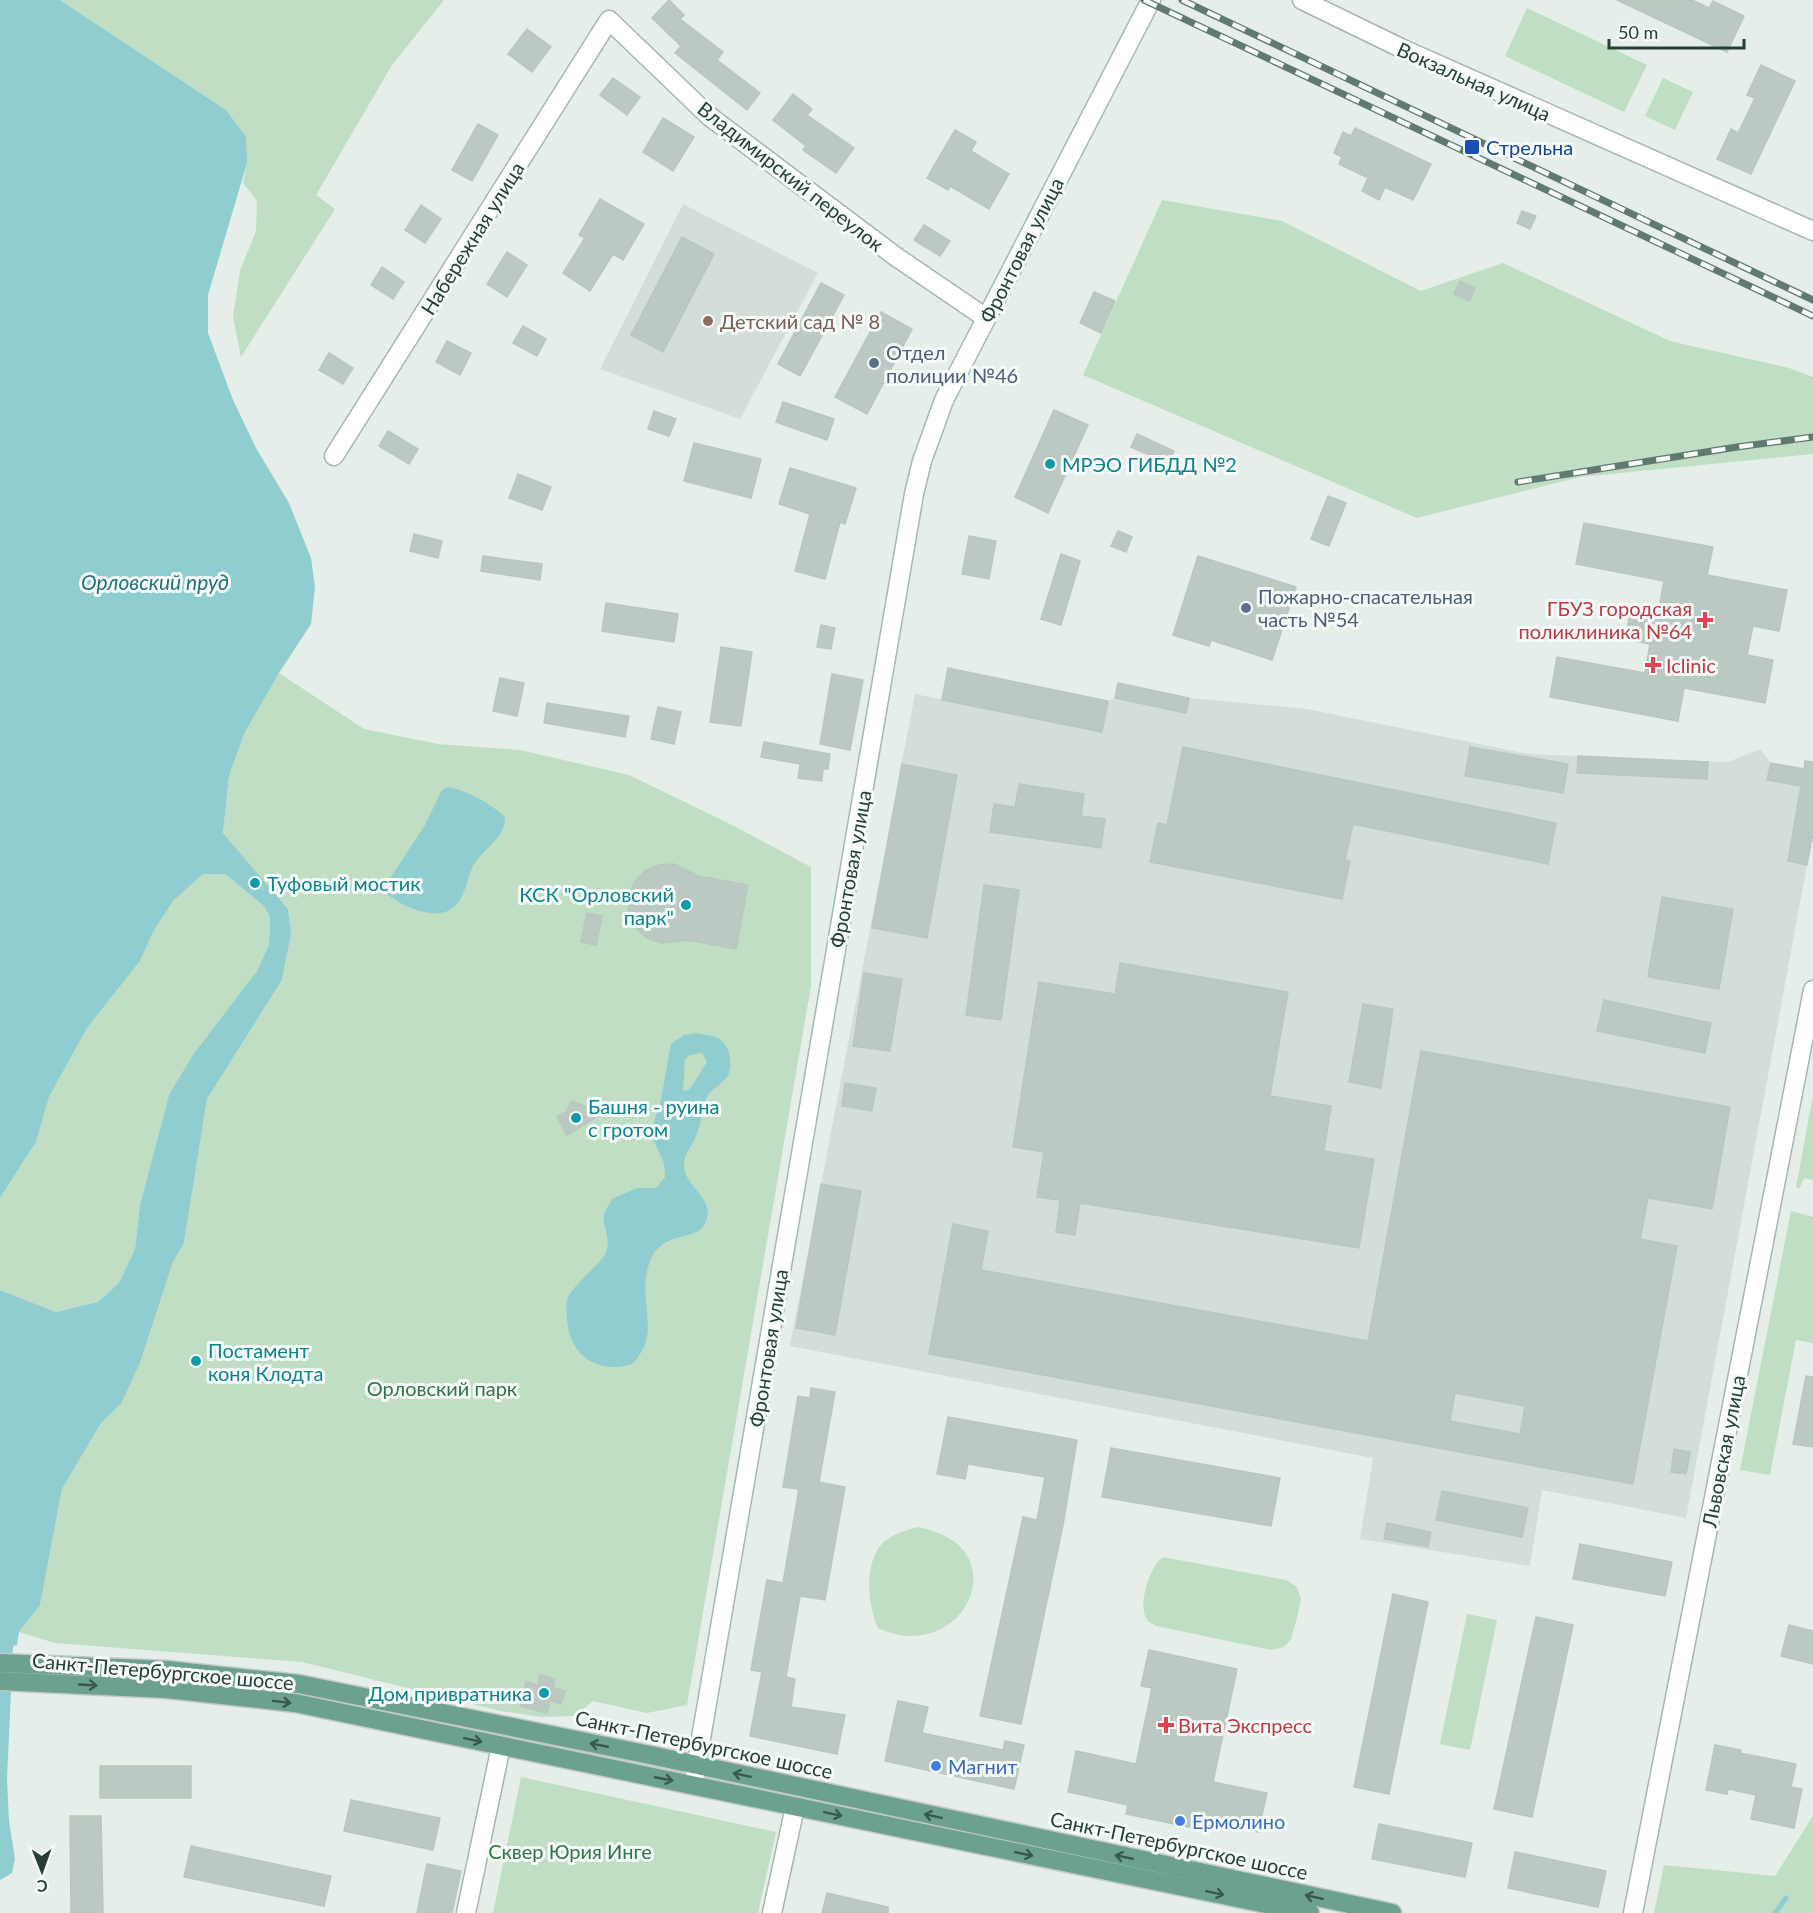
<svg xmlns="http://www.w3.org/2000/svg" width="1813" height="1913" font-family="Lato,sans-serif">
<style>
.built{fill:#d3ded8}
.green{fill:#bfdec4}
.water{fill:#90cdd0;fill-rule:evenodd}
.lines{fill:none;stroke-linecap:round;stroke-linejoin:round}
.stream{stroke:#90cdd0;stroke-width:5}
.building{fill:#bbc9c2;stroke:#b8c7bf;stroke-width:1.5;fill-rule:evenodd}
.street-casing{stroke:#a8b6af;stroke-width:21}
.secondary-casing{stroke:#a4b9b0;stroke-width:21}
.primary-casing{stroke:#c2c9c6;stroke-width:21}
.street{stroke:#fff;stroke-width:18}
.secondary{stroke:#fff;stroke-width:18}
.primary{stroke:#6ca18e;stroke-width:18}
.rail-casing{stroke:#607a70;stroke-width:7}
.rail{stroke:#f6faf8;stroke-width:4.5;stroke-dasharray:14;stroke-linecap:butt}
.oneway{stroke:#37584b}
.transit-dot{fill:#1a4fb4;stroke:#f6faf8;stroke-width:2}
.education-dot{fill:#8d6e63;stroke:#f6faf8;stroke-width:2}
.service-dot{fill:#5c6f8a;stroke:#f6faf8;stroke-width:2}
.culture-dot{fill:#0f9aa8;stroke:#f6faf8;stroke-width:2}
.health-dot{fill:#e0444e;stroke:#f6faf8;stroke-width:2}
.shop-dot{fill:#3f7fe0;stroke:#f6faf8;stroke-width:2}
.labels{text-anchor:middle;dominant-baseline:central;stroke-width:6;stroke-linejoin:round;paint-order:stroke}
.street-label{font-size:20px;fill:#253f35;stroke:#f6faf8}
.transit-label{font-size:20px;fill:#164399;stroke:#f6faf8;text-anchor:start}
.education-label{font-size:20px;fill:#785e54;stroke:#f6faf8;text-anchor:start}
.service-label{font-size:20px;fill:#4e5e75;stroke:#f6faf8;text-anchor:start}
.culture-label{font-size:20px;fill:#0d838f;stroke:#f6faf8;text-anchor:start}
.health-label{font-size:20px;fill:#be3a42;stroke:#f6faf8;text-anchor:start}
.park-label{font-size:20px;fill:#307544;stroke:#f6faf8}
.shop-label{font-size:20px;fill:#366cbe;stroke:#f6faf8;text-anchor:start}
.water-label{font-size:21px;font-style:italic;fill:#20747a;stroke:#f6faf8}
</style>
<rect width="100%" height="100%" fill="#e5eee9"/>
<!-- built -->
<g class="built">
<polygon points="683,204 818,273 740,419 600,369"/>
<polygon points="915,694 1102,732 1108,701 1115,698 1185,713 1189,698 1307,709 1529,754 1728,762 1760,749 1771,763 1813,771 1813,833 1686,1518 1542,1490 1530,1566 1360,1539 1373,1458 790,1346"/>
</g>
<!-- green -->
<g class="green">
<polygon points="60,0 444,0 392,65 316,195 335,209 241,357 233,317 240,271 256,231 257,201 243,183 247,163 226,110"/>
<polygon points="1527,8 1647,65 1624,112 1505,56"/>
<polygon points="1663,78 1693,92 1675,130 1645,116"/>
<polygon points="1162,200 1282,221 1421,291 1503,263 1670,341 1789,368 1813,377 1813,454 1580,477 1417,518 1083,375"/>
<polygon points="279,673 364,729 438,744 520,750 629,775 730,824 811,867 811,986 687,1705 647,1713 593,1701 575,1716 541,1717 501,1711 302,1662 55,1643 19,1632 40,1605 62,1489 101,1423 121,1404 140,1363 173,1262 184,1243 207,1099 282,980 291,934 288,909 223,833 229,776 244,734"/>
<polygon points="203,874 225,874 264,906 270,917 269,945 257,971 169,1095 140,1205 135,1249 119,1283 98,1302 56,1312 0,1290 0,1198 36,1142 49,1097 87,1028 140,961 153,932 173,901"/>
<polygon points="1813,1096 1813,1180 1804,1178 1799,1189 1796,1187"/>
<polygon points="1791,1211 1813,1217 1813,1343 1796,1340 1770,1475 1740,1470"/>
<path d="M 917,1527 C 1022,1545 964,1668 878,1628 C 868,1605 864,1568 880,1546 C 889,1535 904,1531 917,1527 Z"/>
<path d="M 1163,1557 L 1286,1580 L 1297,1587 L 1301,1599 L 1297,1618 L 1291,1639 L 1284,1647 L 1271,1650 L 1156,1626 C 1153,1624 1150,1623 1148,1621 C 1136,1607 1150,1566 1163,1557 Z"/>
<polygon points="1467,1614 1497,1620 1470,1750 1440,1744"/>
<polygon points="521,1777 776,1832 758,1913 493,1913"/>
<polygon points="1813,1816 1813,1913 1654,1913 1664,1865 1775,1876"/>
</g>
<!-- water -->
<g class="water">
<polygon points="0,0 60,0 226,110 246,137 247,163 208,295 208,333 233,400 256,448 289,503 311,558 315,587 311,624 279,673 244,734 229,776 223,833 288,909 291,934 282,980 207,1099 184,1243 173,1262 140,1363 121,1404 101,1423 62,1489 40,1605 19,1632 17,1645 13,1646 7,1780 9,1821 15,1859 12,1873 0,1880 0,1290 56,1312 98,1302 119,1283 135,1249 140,1205 169,1095 193,1055 257,971 269,945 270,917 264,906 225,874 203,874 173,901 153,932 140,961 87,1028 49,1097 36,1142 0,1198"/>
<path d="M 448,787 C 468,791 490,803 505,817 C 505,839 483,848 473,866 C 467,878 466,893 457,904 C 440,925 400,906 385,892 L 387,883 L 425,825 L 442,790 Z"/>
<path d="M 696,1033 C 703,1035 712,1035 718,1038 C 730,1044 735,1068 726,1078 C 721,1085 711,1089 707,1097 C 701,1109 702,1124 696,1136 C 692,1147 684,1153 684,1165 C 684,1188 719,1199 704,1225 C 695,1241 661,1231 650,1261 C 635,1301 664,1332 632,1364 C 597,1375 567,1354 567,1316 C 567,1311 565,1303 568,1298 C 575,1282 602,1264 606,1252 C 611,1238 603,1229 604,1216 C 604,1211 610,1204 612,1199 L 637,1188 L 656,1188 L 665,1177 L 664,1163 L 654,1141 L 653,1126 L 661,1100 L 671,1044 L 684,1035 ZM 702,1053 L 707,1062 L 690,1089 L 683,1091 L 685,1059 L 690,1055 Z"/>
</g>
<g class="lines">
<!-- stream -->
<polyline class="stream" points="1775,1913 1786,1898"/>
</g>
<!-- building -->
<g class="building">
<polygon points="669,0 684,15 680,19 723,52 717,60 760,93 747,110 675,53 681,46 652,18"/>
<polygon points="1617,0 1692,0 1709,8 1713,1 1744,16 1727,52"/>
<polygon points="527,29 551,47 532,72 508,54"/>
<polygon points="1761,65 1795,81 1751,174 1717,159 1731,129 1738,133 1755,98 1747,95"/>
<polygon points="613,78 640,97 627,115 600,95"/>
<polygon points="793,94 812,109 807,115 854,148 836,173 803,150 806,146 773,120"/>
<polygon points="663,118 694,137 673,171 643,152"/>
<polygon points="478,124 498,135 472,181 452,170"/>
<polygon points="1355,128 1431,164 1413,200 1385,187 1379,200 1362,191 1368,178 1339,164 1342,157 1334,153 1343,132 1351,136"/>
<polygon points="955,130 976,142 971,151 1009,174 989,209 950,186 948,190 927,178"/>
<polygon points="600,199 644,224 623,260 613,254 590,291 563,273 585,238 579,235"/>
<polygon points="421,205 441,219 425,243 405,230"/>
<polygon points="1522,211 1536,216 1530,229 1517,223"/>
<polygon points="924,225 950,241 940,256 914,240"/>
<polygon points="682,237 714,254 663,352 631,335"/>
<polygon points="507,252 527,265 507,297 487,284"/>
<polygon points="382,267 404,282 393,299 371,285"/>
<polygon points="1460,281 1475,288 1469,301 1454,294"/>
<polygon points="821,283 844,295 800,376 778,364"/>
<polygon points="1094,292 1115,301 1101,333 1080,323"/>
<polygon points="881,312 912,329 867,414 835,397"/>
<polygon points="523,326 546,339 537,356 513,343"/>
<polygon points="447,341 471,353 460,375 436,362"/>
<polygon points="329,353 353,368 343,384 319,370"/>
<polygon points="783,402 834,419 827,440 776,422"/>
<polygon points="1054,410 1088,425 1048,513 1015,497"/>
<polygon points="654,411 676,419 669,436 648,429"/>
<polygon points="388,431 418,449 409,464 379,446"/>
<polygon points="1137,434 1174,451 1168,463 1131,447"/>
<polygon points="694,443 761,459 751,498 684,481"/>
<polygon points="790,468 856,488 845,524 840,522 825,579 795,571 810,514 779,504"/>
<polygon points="518,474 551,487 542,510 509,498"/>
<polygon points="1328,496 1346,503 1329,546 1311,539"/>
<polygon points="1584,523 1713,547 1707,575 1787,590 1779,631 1753,626 1747,655 1773,660 1765,703 1684,688 1678,721 1550,697 1557,657 1645,673 1650,644 1625,639 1631,608 1658,613 1664,581 1576,564"/>
<polygon points="1118,531 1132,537 1126,552 1111,546"/>
<polygon points="414,534 442,541 438,558 410,551"/>
<polygon points="969,536 996,541 989,579 962,574"/>
<polygon points="1061,554 1080,561 1061,625 1041,619"/>
<polygon points="483,556 542,564 540,580 481,571"/>
<polygon points="1198,556 1296,587 1272,660 1211,640 1209,646 1173,635"/>
<polygon points="606,603 678,614 674,642 602,631"/>
<polygon points="821,625 835,628 831,649 817,647"/>
<polygon points="721,647 752,652 741,726 710,722"/>
<polygon points="948,668 1108,701 1102,732 942,700"/>
<polygon points="832,674 863,680 850,750 820,744"/>
<polygon points="500,678 524,683 517,716 493,711"/>
<polygon points="1118,683 1189,698 1186,713 1115,698"/>
<polygon points="547,703 629,716 625,737 544,723"/>
<polygon points="658,707 681,712 674,744 651,739"/>
<polygon points="764,742 830,754 828,769 823,769 822,781 798,778 800,764 761,757"/>
<polygon points="1183,747 1556,823 1548,864 1353,824 1345,860 1350,861 1342,899 1150,862 1158,823 1167,825"/>
<polygon points="1470,747 1568,764 1563,793 1465,776"/>
<polygon points="1578,756 1708,762 1707,779 1577,773"/>
<polygon points="1805,761 1813,762 1813,833 1807,865 1788,861 1801,786 1767,780 1771,763 1804,769"/>
<polygon points="902,764 957,775 927,938 872,928"/>
<polygon points="1019,784 1084,794 1081,816 1105,819 1101,848 990,832 994,804 1015,807"/>
<polygon points="674,864 698,876 748,885 736,949 687,940 661,943 647,938 635,927 629,913 628,897 634,883 645,871 659,865"/>
<polygon points="984,885 1019,890 1001,1020 966,1015"/>
<polygon points="1662,897 1733,909 1719,989 1648,977"/>
<polygon points="587,913 602,916 596,945 581,942"/>
<polygon points="1120,963 1288,992 1270,1096 1331,1106 1324,1151 1374,1159 1359,1248 1080,1203 1075,1235 1056,1232 1060,1200 1037,1197 1044,1152 1013,1147 1039,982 1115,994"/>
<polygon points="864,973 902,979 890,1051 853,1046"/>
<polygon points="1604,1000 1711,1023 1705,1053 1597,1031"/>
<polygon points="1363,1004 1393,1009 1381,1088 1349,1082"/>
<path d="M 1421,1051 L 1730,1107 L 1712,1209 L 1648,1198 L 1640,1239 L 1677,1246 L 1633,1484 L 929,1354 L 953,1224 L 988,1231 L 981,1270 L 1368,1341 ZM 1455,1393 L 1525,1406 L 1520,1434 L 1450,1421 Z"/>
<polygon points="845,1083 876,1088 872,1111 842,1106"/>
<polygon points="571,1101 603,1113 567,1135 557,1117 567,1111"/>
<polygon points="821,1184 861,1191 835,1335 796,1328"/>
<polygon points="1806,1376 1813,1377 1813,1447 1793,1444"/>
<polygon points="811,1388 835,1392 819,1482 845,1487 825,1600 800,1596 786,1677 795,1679 791,1707 845,1715 837,1754 750,1736 762,1672 751,1670 767,1580 783,1583 799,1489 783,1487 798,1396 810,1398"/>
<polygon points="948,1417 1077,1440 1063,1525 1021,1724 980,1716 1023,1517 1037,1520 1045,1477 968,1464 965,1479 937,1474"/>
<polygon points="1111,1448 1280,1478 1271,1526 1102,1497"/>
<polygon points="1674,1449 1690,1452 1686,1474 1671,1472"/>
<polygon points="1442,1491 1528,1508 1522,1537 1436,1520"/>
<polygon points="1387,1523 1431,1532 1428,1547 1384,1539"/>
<polygon points="1580,1544 1672,1562 1665,1596 1573,1579"/>
<polygon points="1393,1594 1428,1602 1389,1794 1354,1787"/>
<polygon points="1536,1617 1573,1625 1532,1817 1494,1809"/>
<polygon points="1789,1625 1813,1631 1813,1664 1781,1656"/>
<polygon points="1149,1650 1237,1669 1213,1782 1267,1793 1258,1832 1200,1820 1199,1829 1126,1814 1128,1805 1068,1792 1076,1751 1136,1764 1152,1688 1141,1686"/>
<polygon points="540,1675 555,1679 553,1688 565,1691 561,1704 550,1701 547,1713 520,1706 526,1682 538,1685"/>
<polygon points="898,1701 928,1707 922,1733 1003,1750 1005,1741 1024,1745 1014,1789 885,1761"/>
<polygon points="1715,1745 1741,1750 1740,1753 1796,1764 1791,1787 1802,1789 1794,1828 1751,1819 1756,1795 1728,1789 1727,1794 1706,1790"/>
<rect x="100" y="1766" width="91" height="32"/>
<polygon points="351,1800 440,1818 433,1850 344,1831"/>
<polygon points="70,1816 101,1816 103,1913 71,1913"/>
<polygon points="1379,1824 1472,1843 1465,1877 1372,1859"/>
<polygon points="191,1846 331,1876 324,1906 184,1877"/>
<polygon points="1515,1852 1606,1871 1598,1907 1508,1888"/>
<polygon points="427,1864 461,1871 452,1913 417,1913"/>
<polygon points="827,1893 888,1907 888,1913 822,1913"/>
</g>
<g class="lines">
<defs>
<g id="street">
<polyline points="1302,0 1403,49 1813,231"/>
<polyline points="334,456 609,20 709,116 895,256 986,318"/>
<polyline points="466,1913 501,1746"/>
<polyline points="772,1913 795,1807"/>
<polyline points="1633,1913 1813,990"/>
</g>
<polyline id="secondary" points="693,1785 914,494 922,461 944,400 1151,0"/>
<g id="primary">
<polyline points="0,1663 167,1670 299,1684 655,1756 1392,1913"/>
<polyline points="0,1681 166,1689 295,1703 1310,1913"/>
</g>
</defs>
<!-- street casing -->
<use href="#street" class="street-casing"/>
<!-- secondary casing -->
<use href="#secondary" class="secondary-casing"/>
<!-- primary casing -->
<use href="#primary" class="primary-casing"/>
<!-- street -->
<use href="#street" class="street"/>
<!-- secondary -->
<use href="#secondary" class="secondary"/>
<!-- primary -->
<use href="#primary" class="primary"/>
<defs>
<g id="rail">
<polyline points="1144,0 1813,316"/>
<polyline points="1182,0 1813,300"/>
<polyline points="1518,482 1737,447 1813,437"/>
</g>
</defs>
<!-- rail casing -->
<use href="#rail" class="rail-casing"/>
<!-- rail -->
<use href="#rail" class="rail"/>
</g>
<!-- one-way arrows -->
<defs><path id="oneway-shaft" d="M-6 0H5M1.5-3L5.5 0L1.5 3" fill="none" stroke-width="1.6" stroke-linecap="round" stroke-linejoin="round" transform="scale(1.5)"/></defs>
<g class="oneway">
<use href="#oneway-shaft" transform="translate(88 1685) rotate(3)"/>
<use href="#oneway-shaft" transform="translate(282 1702) rotate(7)"/>
<use href="#oneway-shaft" transform="translate(473 1740) rotate(12)"/>
<use href="#oneway-shaft" transform="translate(599 1745) rotate(-169)"/>
<use href="#oneway-shaft" transform="translate(742 1775) rotate(-168)"/>
<use href="#oneway-shaft" transform="translate(664 1779) rotate(11)"/>
<use href="#oneway-shaft" transform="translate(833 1814) rotate(12)"/>
<use href="#oneway-shaft" transform="translate(933 1816) rotate(-168)"/>
<use href="#oneway-shaft" transform="translate(1024 1854) rotate(12)"/>
<use href="#oneway-shaft" transform="translate(1124 1857) rotate(-168)"/>
<use href="#oneway-shaft" transform="translate(1215 1893) rotate(12)"/>
<use href="#oneway-shaft" transform="translate(1314 1897) rotate(-168)"/>
</g>
<!-- markers -->
<rect class="transit-dot" x="1464" y="139" width="16" height="16" rx="3"/>
<circle class="education-dot" cx="708" cy="321" r="6"/>
<g class="service-dot">
<circle cx="874" cy="363" r="6"/>
<circle cx="1246" cy="608" r="6"/>
</g>
<g class="culture-dot">
<circle cx="1050" cy="464" r="6"/>
<circle cx="255" cy="883" r="6"/>
<circle cx="686" cy="905" r="6"/>
<circle cx="576" cy="1118" r="6"/>
<circle cx="196" cy="1361" r="6"/>
<circle cx="544" cy="1693" r="6"/>
</g>
<g class="health-dot">
<path d="M1702 611h6v6h6v6h-6v6h-6v-6h-6v-6h6z"/>
<path d="M1650 656h6v6h6v6h-6v6h-6v-6h-6v-6h6z"/>
<path d="M1163 1716h6v6h6v6h-6v6h-6v-6h-6v-6h6z"/>
</g>
<g class="shop-dot">
<circle cx="936" cy="1766" r="6"/>
<circle cx="1180" cy="1821" r="6"/>
</g>
<g class="labels">
<!-- street labels -->
<g class="street-label">
<text transform="translate(1474 81) rotate(24)">Вокзальная улица</text>
<text transform="translate(791 176) rotate(38)">Владимирский переулок</text>
<text transform="translate(472 238) rotate(-58)">Набережная улица</text>
<text transform="translate(1021 250) rotate(-63)">Фронтовая улица</text>
<text transform="translate(850 869) rotate(-80)">Фронтовая улица</text>
<text transform="translate(768 1348) rotate(-81)">Фронтовая улица</text>
<text transform="translate(1723 1451) rotate(-79)">Львовская улица</text>
<text transform="translate(163 1671) rotate(5)">Санкт-Петербургское шоссе</text>
<text transform="translate(704 1744) rotate(12)">Санкт-Петербургское шоссе</text>
<text transform="translate(1179 1845) rotate(12)">Санкт-Петербургское шоссе</text>
</g>
<!-- transit labels -->
<g class="transit-label">
<text x="1486" y="147">Стрельна</text>
</g>
<!-- education labels -->
<g class="education-label">
<text x="720" y="321">Детский сад № 8</text>
</g>
<!-- service labels -->
<g class="service-label">
<text x="886" y="352">Отдел<tspan x="886" dy="23">полиции №46</tspan></text>
<text x="1258" y="596">Пожарно-спасательная<tspan x="1258" dy="23">часть №54</tspan></text>
</g>
<!-- culture labels -->
<g class="culture-label">
<text x="1062" y="464">МРЭО ГИБДД №2</text>
<text x="267" y="883">Туфовый мостик</text>
<text x="674" y="894" text-anchor="end">КСК "Орловский<tspan x="674" dy="23">парк"</tspan></text>
<text x="588" y="1106">Башня - руина<tspan x="588" dy="23">с гротом</tspan></text>
<text x="208" y="1350">Постамент<tspan x="208" dy="23">коня Клодта</tspan></text>
<text x="532" y="1693" text-anchor="end">Дом привратника</text>
</g>
<!-- health labels -->
<g class="health-label">
<text x="1692" y="608" text-anchor="end">ГБУЗ городская<tspan x="1692" dy="23">поликлиника №64</tspan></text>
<text x="1666" y="665">Iclinic</text>
<text x="1178" y="1725">Вита Экспресс</text>
</g>
<!-- park labels -->
<g class="park-label">
<text x="442" y="1388">Орловский парк</text>
<text x="570" y="1851">Сквер Юрия Инге</text>
</g>
<!-- shop labels -->
<g class="shop-label">
<text x="948" y="1766">Магнит</text>
<text x="1192" y="1821">Ермолино</text>
</g>
<!-- water labels -->
<g class="water-label">
<text x="155" y="581">Орловский пруд</text>
</g>
</g>
<!-- north arrow -->
<g transform="translate(42 1871) rotate(179)" stroke="#f6faf8" stroke-width="4.5" paint-order="stroke">
<path d="M0-4.5L10 22L0 15L-10 22Z" fill="#253f35"/>
<text y="-9" font-size="16" font-weight="bold" text-anchor="middle" fill="#253f35">С</text>
</g>
<!-- scale -->
<path d="M1609 39v9h135v-9" fill="none" stroke="#253f35" stroke-width="3"/>
<text x="1618" y="39" font-size="18" fill="#253f35" stroke="#f6faf8" stroke-width="4.5" paint-order="stroke">50 m</text>
</svg>
